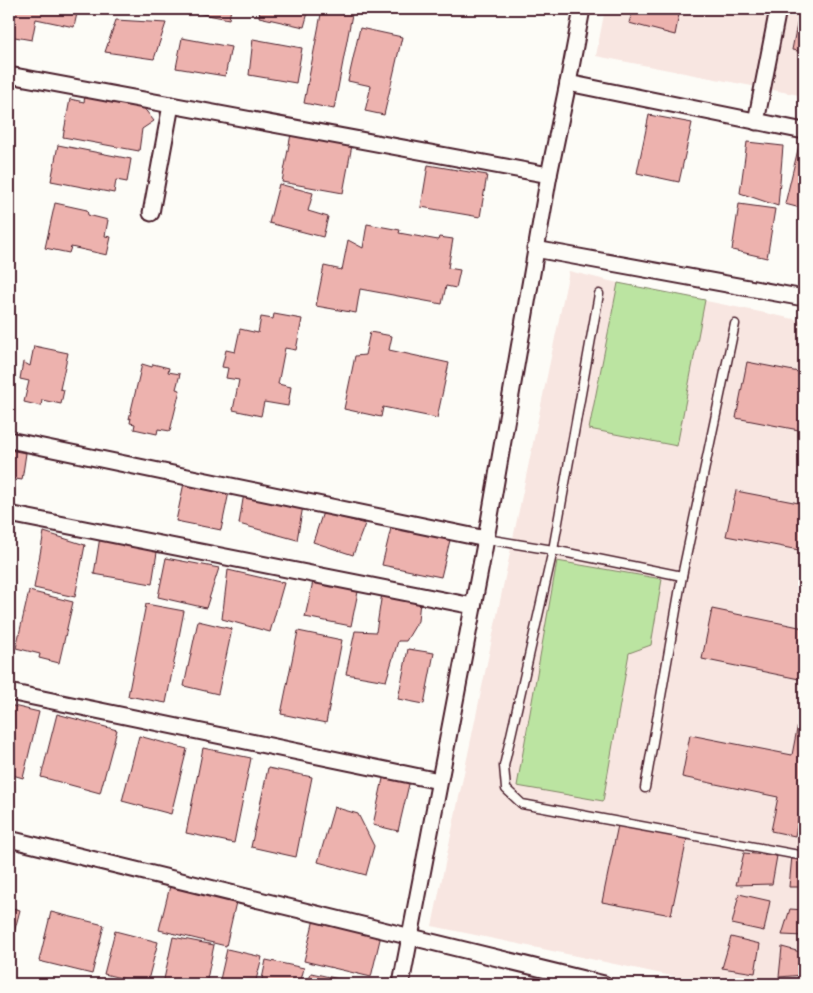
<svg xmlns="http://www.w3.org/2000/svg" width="813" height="993" font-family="Sriracha,sans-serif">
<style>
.built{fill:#f8e6e1}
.green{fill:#bbe4a1;stroke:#828266}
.building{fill:#edb2ae;stroke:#4a1f2b}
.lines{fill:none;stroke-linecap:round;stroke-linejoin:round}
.service-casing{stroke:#4a1f2b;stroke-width:11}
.minor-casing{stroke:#4a1f2b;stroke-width:19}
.service{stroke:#fdfcf7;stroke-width:8}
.minor{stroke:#fdfcf7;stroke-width:15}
</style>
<rect width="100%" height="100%" fill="#fdfcf7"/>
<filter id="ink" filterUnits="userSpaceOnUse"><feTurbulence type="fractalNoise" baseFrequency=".02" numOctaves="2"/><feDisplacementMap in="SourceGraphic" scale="10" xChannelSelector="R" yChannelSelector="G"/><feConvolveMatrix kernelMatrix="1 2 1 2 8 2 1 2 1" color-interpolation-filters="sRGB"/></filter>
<g filter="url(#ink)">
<!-- built -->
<g class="built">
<polygon points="605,9 804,9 804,96 596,56"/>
<polygon points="569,271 618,283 804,321 804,984 710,984 432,926"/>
</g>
<!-- green -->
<g class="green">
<polygon points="618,283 705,300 677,446 589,429"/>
<polygon points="557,561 662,579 651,645 629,653 603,801 517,786"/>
</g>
<!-- building -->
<g class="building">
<polygon points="9,9 78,9 74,27 36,19 32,40 9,36"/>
<polygon points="192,9 231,9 229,19 191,12"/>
<polygon points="260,9 309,9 304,27 259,17"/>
<polygon points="322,9 353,9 334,109 304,103"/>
<polygon points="633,9 680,9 675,35 629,23"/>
<polygon points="800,9 804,9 804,52 792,50"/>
<polygon points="116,20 166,23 154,59 105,52"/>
<polygon points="360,28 402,37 384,115 365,111 371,86 348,81"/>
<polygon points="182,38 231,47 225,76 176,68"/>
<polygon points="253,39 302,48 296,83 249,75"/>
<polygon points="85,96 143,107 154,121 142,129 139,151 63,137 70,99 84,102"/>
<polygon points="649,115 692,123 679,182 637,173"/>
<polygon points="291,134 352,145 343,193 282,182"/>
<polygon points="800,141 804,142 804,209 785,204"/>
<polygon points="747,142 783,146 778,206 740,193"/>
<polygon points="58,145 131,159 127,182 116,180 114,193 51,181"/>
<polygon points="428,165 487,175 480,217 421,207"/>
<polygon points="279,184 313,193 308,211 328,217 323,237 269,223"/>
<polygon points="55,203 87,210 88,215 108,220 105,236 111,237 107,255 71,247 69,253 45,248"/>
<polygon points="739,204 775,209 767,258 732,250"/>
<polygon points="367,224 400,230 399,233 438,240 439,237 453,239 448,268 460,270 456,288 446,286 442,304 360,289 356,313 316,306 324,266 342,270 348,240 363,248"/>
<polygon points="274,314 302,319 296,350 285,348 278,384 291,387 288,406 264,402 261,416 233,410 239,380 226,378 228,368 222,367 226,350 235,352 240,329 258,333 261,317 273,319"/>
<polygon points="370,332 392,336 389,350 449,363 437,418 383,407 381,417 344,409 355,356 365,355"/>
<polygon points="34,346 68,353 60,389 64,390 61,404 42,400 41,406 24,402 29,381 20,379 23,362 30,366"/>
<polygon points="747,362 804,373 804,431 736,418"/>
<polygon points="142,364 152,367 153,364 169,368 168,372 180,374 176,389 180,390 170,431 158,429 157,434 134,429 135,424 130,423 131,418 129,419"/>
<polygon points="9,450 26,453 22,480 9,478"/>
<polygon points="184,483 229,492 221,530 176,521"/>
<polygon points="736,491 804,504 804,551 726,536"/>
<polygon points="244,493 303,506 297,540 239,524"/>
<polygon points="323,512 365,524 353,555 313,542"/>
<polygon points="392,524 451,536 441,577 382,565"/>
<polygon points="44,532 85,545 75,597 34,588"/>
<polygon points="100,537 158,546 152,584 94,574"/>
<polygon points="166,558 219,568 206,608 158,597"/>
<polygon points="228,570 284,583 270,632 222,619"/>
<polygon points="314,577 359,587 351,626 305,617"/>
<polygon points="29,591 73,602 59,663 39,658 40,654 16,648"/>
<polygon points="382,593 420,601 418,621 406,641 398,641 386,681 346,674 355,631 376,632"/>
<polygon points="146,604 184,611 166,703 128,696"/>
<polygon points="712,609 804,628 804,680 702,659"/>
<polygon points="198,621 232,629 218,694 184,686"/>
<polygon points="298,631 342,640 326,723 281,714"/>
<polygon points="408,649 434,653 424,704 398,699"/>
<polygon points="804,693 804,804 801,803 795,836 771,831 778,797 682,777 690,735 792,755"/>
<polygon points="9,705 39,712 23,778 9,774"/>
<polygon points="57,714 117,730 100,793 41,777"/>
<polygon points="139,736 187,749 171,814 122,801"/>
<polygon points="203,748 251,758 234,843 186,833"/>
<polygon points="268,768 312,777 296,857 251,847"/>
<polygon points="384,774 410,780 398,831 373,825"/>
<polygon points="334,807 358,814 374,846 366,875 318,862"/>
<polygon points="618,825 687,839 671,915 602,902"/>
<polygon points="744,853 777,856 772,884 736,885"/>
<polygon points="792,856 804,861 804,887 789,887"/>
<polygon points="170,886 236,902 226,946 159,930"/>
<polygon points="739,894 770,901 764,931 732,924"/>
<polygon points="9,907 20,910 9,952"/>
<polygon points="790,909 804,910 804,936 782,935"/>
<polygon points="51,912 104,925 92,974 39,961"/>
<polygon points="314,919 381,935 371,977 304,961"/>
<polygon points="115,931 158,942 147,984 104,974"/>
<polygon points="173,937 214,945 206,984 163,984"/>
<polygon points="731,937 760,944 755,973 722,968"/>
<polygon points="782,947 804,953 804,975 779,977"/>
<polygon points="227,949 262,957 255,984 219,984"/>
<polygon points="266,960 304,968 300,984 261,984"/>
<polygon points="311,973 363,984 308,984"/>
</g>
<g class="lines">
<defs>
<g id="service">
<polyline points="599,294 553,550 504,766 506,789 522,804 804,856"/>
<polyline points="486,539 553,550 682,576 645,788"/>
<polyline points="682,576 735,324"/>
</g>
<g id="minor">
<polyline points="9,75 549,175"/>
<polyline points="568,83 804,131"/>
<polyline points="756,122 778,9"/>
<polyline points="151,213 171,105"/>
<polyline points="535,249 804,298"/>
<polyline points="9,440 486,539"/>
<polyline points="9,514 473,606"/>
<polyline points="9,692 439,781"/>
<polyline points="9,839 604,984"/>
<polyline points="401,984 486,539 549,175 568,83 582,9"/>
</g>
</defs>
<!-- service casing -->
<use href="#service" class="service-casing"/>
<!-- minor casing -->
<use href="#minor" class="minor-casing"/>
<!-- service -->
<use href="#service" class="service"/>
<!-- minor -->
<use href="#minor" class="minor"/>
</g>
</g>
<!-- margin -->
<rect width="813" height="993" fill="none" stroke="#fdfcf7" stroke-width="30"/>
<rect x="15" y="15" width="783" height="963" fill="none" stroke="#4a1f2b" stroke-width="2" filter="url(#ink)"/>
</svg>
